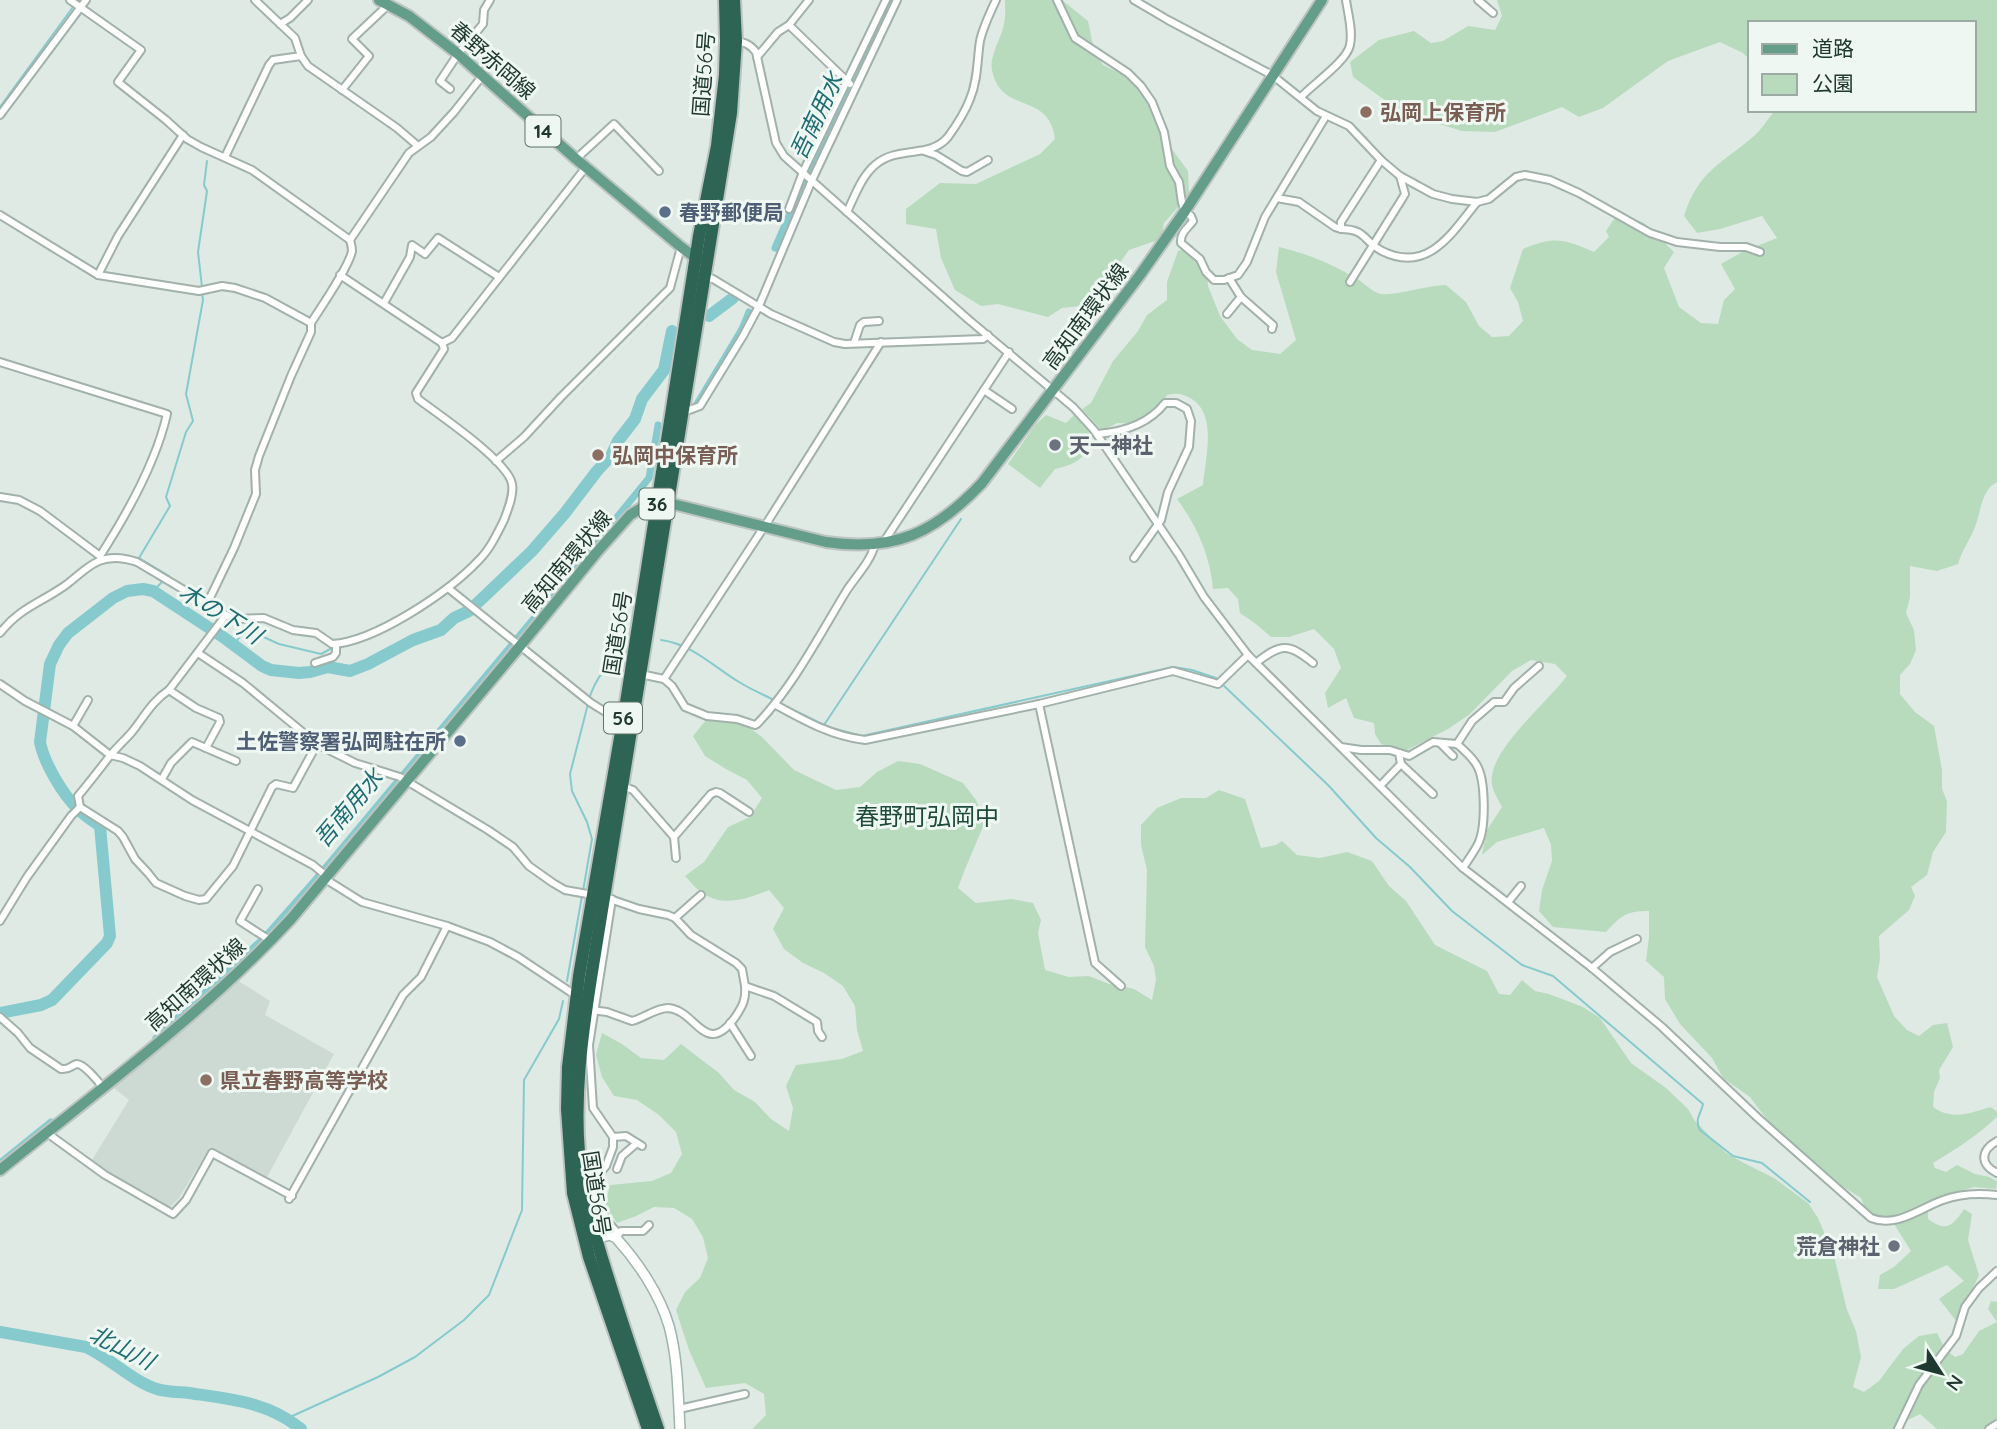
<svg xmlns="http://www.w3.org/2000/svg" width="1997" height="1429" font-family="Quicksand,'Noto Sans JP',sans-serif">
<style>
.built{fill:#cdd9d3}
.green{fill:#b8dbbe}
.lines{fill:none;stroke-linecap:round;stroke-linejoin:round}
.stream{stroke:#87cace;stroke-width:2}
.canal{stroke:#87cace;stroke-width:7}
.river{stroke:#87cace;stroke-width:12}
.street-casing{stroke:#a2b1aa;stroke-width:10}
.secondary-casing{stroke:#9eb5ab;stroke-width:12}
.primary-casing{stroke:#bcc4c1;stroke-width:14}
.highway-casing{stroke:#bcc4c1;stroke-width:16}
.street{stroke:#fff;stroke-width:6}
.secondary{stroke:#fff;stroke-width:9}
.primary{stroke:#649e8a;stroke-width:10}
.highway{stroke:#2d6454;stroke-width:12}
.education-dot{fill:#8d6e63;stroke:#eff7f2;stroke-width:2.5}
.service-dot{fill:#5c6f8a;stroke:#eff7f2;stroke-width:2.5}
.worship-dot{fill:#6b7280;stroke:#eff7f2;stroke-width:2.5}
.labels{text-anchor:middle;dominant-baseline:central;stroke-width:6;stroke-linejoin:round;paint-order:stroke}
.shield{fill:#eff7f2;stroke:#5e726a;stroke-width:2}
.shield-label{font-size:19px;font-weight:bold;fill:#203930}
.street-label{font-size:21px;fill:#203930;stroke:#eff7f2}
.education-label{font-size:21px;font-weight:bold;fill:#785e54;stroke:#eff7f2;text-anchor:start}
.service-label{font-size:21px;font-weight:bold;fill:#4e5e75;stroke:#eff7f2;text-anchor:start}
.worship-label{font-size:21px;font-weight:bold;fill:#5b616d;stroke:#eff7f2;text-anchor:start}
.water-label{font-size:23px;font-style:italic;fill:#1d6d73;stroke:#eff7f2}
.quarter-label{font-size:24px;fill:#1d4a3b;stroke:#eff7f2}
</style>
<rect width="100%" height="100%" fill="#dfeae4"/>
<!-- built -->
<polygon class="built" points="237,980 270,1001 265,1015 334,1054 266,1179 208,1150 179,1198 168,1209 107,1174 92,1160 129,1100 114,1088"/>
<!-- green -->
<g class="green">
<path d="M 1005,0 L 1062,0 L 1088,21 L 1094,50 L 1103,65 L 1129,78 L 1153,103 L 1169,145 L 1188,171 L 1189,195 L 1164,223 L 1161,239 L 1129,250 L 1112,274 L 1112,290 L 1099,304 L 1062,308 L 1048,317 L 998,304 L 981,306 L 955,290 L 941,258 L 936,229 L 906,224 L 906,209 L 940,183 L 976,184 L 1040,154 L 1055,139 C 1049,90 1001,116 992,70 C 989,58 1000,40 1003,28 C 1006,19 1005,9 1005,0 Z"/>
<path d="M 1497,0 L 1997,0 L 1997,482 C 1981,490 1981,512 1975,527 C 1970,540 1962,550 1958,564 L 1937,571 L 1910,566 L 1910,597 L 1906,613 L 1914,630 L 1916,650 L 1910,664 L 1900,675 L 1900,694 L 1915,712 L 1934,726 L 1942,770 L 1942,789 L 1947,801 L 1946,832 L 1933,852 L 1927,875 L 1911,887 L 1915,896 L 1909,910 L 1879,936 L 1880,959 L 1877,977 L 1894,1016 L 1907,1030 L 1919,1036 L 1933,1025 L 1947,1023 L 1953,1047 L 1939,1070 L 1940,1078 L 1934,1092 L 1933,1107 C 1953,1121 1969,1113 1991,1107 L 1997,1112 L 1997,1117 C 1978,1135 1955,1150 1933,1163 L 1935,1168 L 1946,1172 L 1957,1165 L 1975,1174 L 1989,1177 L 1997,1181 L 1996,1189 L 1974,1187 L 1942,1197 L 1928,1208 L 1928,1219 C 1946,1232 1952,1227 1964,1209 L 1972,1214 L 1968,1240 L 1979,1275 L 1957,1322 L 1939,1299 L 1964,1281 L 1947,1265 L 1894,1289 L 1878,1289 L 1880,1275 L 1894,1267 L 1911,1251 L 1894,1224 L 1867,1214 L 1861,1198 L 1842,1186 L 1768,1121 L 1750,1097 L 1723,1078 L 1712,1058 L 1680,1024 L 1665,999 L 1664,977 L 1646,961 L 1649,937 L 1649,911 C 1626,911 1622,915 1606,932 L 1553,927 L 1539,911 L 1542,890 L 1552,861 L 1551,845 L 1544,828 L 1497,842 L 1482,855 L 1487,830 L 1502,807 C 1497,797 1490,788 1492,776 C 1495,746 1548,701 1567,676 L 1555,664 L 1531,660 L 1512,671 L 1470,714 L 1448,729 L 1405,751 L 1381,744 L 1375,734 L 1374,723 L 1354,718 L 1346,698 L 1328,708 L 1325,693 L 1341,668 L 1334,649 L 1314,629 L 1289,637 L 1271,637 L 1256,624 L 1240,613 L 1238,599 L 1228,588 L 1213,589 C 1210,555 1197,526 1177,499 L 1203,485 C 1205,459 1219,411 1188,397 C 1180,393 1176,393 1167,395 L 1157,412 L 1139,424 L 1117,423 L 1102,431 L 1082,409 L 1091,403 L 1113,361 L 1138,331 L 1147,315 L 1167,300 L 1167,282 L 1178,251 L 1192,245 L 1207,265 L 1208,286 L 1220,316 L 1237,339 L 1252,350 L 1280,354 L 1296,340 L 1276,272 L 1279,247 C 1309,254 1332,264 1359,280 C 1365,284 1374,293 1381,294 C 1397,296 1427,285 1446,285 L 1466,302 L 1479,326 L 1492,337 L 1509,336 L 1523,321 L 1518,302 L 1510,288 L 1523,249 C 1555,236 1563,239 1594,252 L 1609,237 L 1606,231 L 1618,213 L 1644,223 L 1674,252 L 1664,268 L 1679,307 L 1701,323 L 1718,324 L 1724,300 L 1735,289 L 1721,264 L 1742,252 L 1777,238 L 1762,216 L 1720,229 L 1697,233 L 1684,216 C 1699,170 1720,165 1754,136 C 1762,129 1768,119 1775,110 L 1974,110 L 1974,23 L 1750,23 L 1750,60 L 1743,53 L 1720,42 L 1668,61 L 1603,108 L 1579,117 L 1562,107 L 1495,132 L 1462,131 L 1401,112 L 1353,77 L 1350,62 L 1379,40 L 1414,31 L 1431,43 L 1443,41 L 1468,26 L 1495,30 L 1502,16 Z"/>
<path d="M 1076,413 L 1094,434 C 1085,458 1080,463 1055,469 L 1040,488 L 1008,464 L 1035,425 L 1046,415 L 1066,423 Z"/>
<path d="M 721,716 L 743,723 L 762,737 L 794,770 L 836,790 L 860,787 L 877,772 L 898,761 L 920,764 L 963,783 L 976,800 L 985,822 C 976,844 966,865 958,888 L 976,903 L 1012,899 L 1033,903 L 1041,920 L 1038,933 L 1045,970 L 1069,977 L 1089,976 L 1109,984 L 1134,989 L 1152,1000 L 1156,979 L 1154,966 L 1145,947 L 1147,870 L 1141,845 L 1141,825 L 1157,808 L 1181,798 L 1206,798 L 1219,790 L 1245,799 L 1261,848 L 1276,845 L 1282,841 L 1297,855 L 1320,858 L 1347,852 L 1372,861 L 1389,886 L 1406,901 L 1435,945 L 1487,971 L 1499,994 L 1510,995 L 1522,980 L 1535,991 L 1549,994 L 1583,1007 L 1600,1018 L 1631,1063 L 1666,1088 L 1688,1109 L 1695,1121 L 1726,1153 L 1744,1163 L 1774,1178 L 1808,1203 L 1818,1218 L 1834,1256 L 1847,1310 L 1856,1331 L 1861,1357 L 1853,1387 L 1864,1392 L 1879,1381 L 1903,1349 L 1919,1336 L 1937,1333 L 1945,1349 L 1955,1357 L 1963,1354 L 1979,1331 L 1997,1322 L 1988,1309 L 1991,1301 L 1997,1302 L 1997,1429 L 1937,1429 L 1920,1414 L 1906,1421 L 1902,1429 L 752,1429 L 766,1415 L 764,1394 L 745,1383 L 706,1388 L 689,1350 L 676,1310 L 685,1292 L 700,1278 L 708,1258 L 703,1237 L 692,1219 L 674,1208 L 654,1207 L 636,1216 L 617,1223 L 605,1206 L 610,1185 L 652,1181 L 671,1173 L 682,1154 L 676,1132 L 659,1115 L 637,1100 L 614,1096 L 602,1077 L 596,1055 L 602,1033 L 622,1044 L 641,1058 L 664,1060 L 681,1044 L 719,1073 L 734,1090 L 755,1102 L 771,1119 L 789,1131 L 793,1108 L 786,1086 L 796,1065 L 842,1059 L 863,1051 L 857,1030 L 855,1006 L 843,986 L 824,973 L 803,963 L 784,949 L 773,929 L 784,908 L 769,890 C 747,899 722,908 701,892 C 695,888 690,881 685,876 L 704,862 L 728,827 L 750,817 L 762,798 L 747,780 L 726,769 L 705,756 L 693,736 L 706,720 Z"/>
</g>
<g class="lines">
<!-- stream -->
<g class="stream">
<polyline points="79,1 80,0"/>
<polyline points="0,107 73,7"/>
<polyline points="202,287 198,252 207,191 204,185 207,161"/>
<polyline points="169,576 139,558 170,506 166,497 186,432 193,421 186,394 203,300 202,293"/>
<polyline points="153,591 164,580"/>
<path d="M 661,640 C 692,644 714,667 739,682 C 750,689 762,694 774,700"/>
<polyline points="234,646 243,631 248,630 279,644 321,654 332,648"/>
<path d="M 1222,684 L 1329,786 L 1376,838 L 1410,867 L 1452,911 L 1522,965 L 1553,976 L 1703,1104 C 1701,1115 1694,1118 1700,1130 L 1733,1156 L 1762,1163 L 1810,1202"/>
<path d="M 589,699 C 595,680 608,660 627,652"/>
<polyline points="779,703 828,727 862,736 1173,667 1192,670 1216,678 1218,680"/>
<polyline points="824,725 961,519"/>
<polyline points="583,891 592,839 587,822 572,791 570,774 588,704"/>
<polyline points="567,981 582,896"/>
<polyline points="288,1418 378,1377 415,1357 464,1320 489,1295 522,1210 524,1080 559,1019 563,1001"/>
</g>
<!-- canal -->
<g class="canal">
<polyline points="775,248 804,181 892,0"/>
<polyline points="697,404 742,329 749,312"/>
<polyline points="156,1038 265,937 317,878 541,610 649,478 658,425"/>
<polyline points="0,1163 51,1122"/>
</g>
<!-- river -->
<g class="river">
<polyline points="709,316 733,298"/>
<path d="M 0,1013 L 41,1005 L 52,1000 L 107,943 L 110,936 L 100,826 C 93,821 85,816 78,809 C 63,795 44,763 40,742 L 50,664 L 59,645 L 68,633 L 113,598 L 127,591 L 143,589 L 153,591 L 223,637 L 262,666 L 271,670 L 299,673 L 310,672 L 328,667 L 350,671 L 368,664 L 413,640 L 441,630 L 454,618 L 469,611 L 532,551 L 565,513 L 597,471 L 611,456 L 618,441 L 635,419 L 642,399 L 664,370 L 672,331"/>
<path d="M 0,1332 L 86,1347 C 110,1358 132,1381 157,1389 C 166,1392 179,1392 189,1393 C 230,1399 268,1402 301,1429"/>
</g>
<defs>
<g id="street">
<path d="M 70,0 L 141,50 L 118,82 L 166,120 L 187,139 L 201,147 L 252,170 L 350,240 C 351,245 352,246 352,251 C 349,267 321,307 311,323 L 311,332 L 291,376 L 259,456 L 255,470 L 256,494 L 234,548 L 207,604"/>
<path d="M 1057,0 L 1075,38 L 1128,73 L 1141,86 L 1152,102 L 1164,132 L 1170,166 L 1179,182 L 1182,203 L 1185,211 L 1191,216 L 1193,221 C 1187,229 1180,233 1181,243 L 1200,259 L 1206,272 L 1214,280 L 1224,280 L 1238,275 L 1247,262 L 1265,217 L 1326,116"/>
<polyline points="1134,0 1168,20 1272,75 1317,111 1349,126 1381,160 1400,176 1433,194 1452,199 1477,202 1489,199 1516,177 1525,175 1550,180 1579,193 1650,233 1677,242 1720,247 1746,247 1760,252"/>
<polyline points="1478,0 1493,13"/>
<polyline points="280,24 290,18 308,0"/>
<polyline points="789,25 809,0"/>
<path d="M 734,41 C 744,42 750,44 756,52 L 776,143 L 784,156 L 969,320 L 1073,407 L 1094,430 L 1179,555 L 1204,597 L 1248,655 L 1423,829 L 1463,868 L 1592,968 L 1662,1027 L 1758,1118 L 1871,1218 C 1897,1228 1920,1208 1943,1200 C 1959,1194 1980,1193 1997,1195"/>
<polyline points="301,56 308,66 397,128 418,146"/>
<polyline points="757,57 778,32 789,25 850,84"/>
<polyline points="450,89 440,81 458,54 483,24 484,10 490,0"/>
<polyline points="342,90 369,56 352,39 388,5"/>
<path d="M 1301,97 C 1313,84 1347,61 1350,45 C 1353,31 1348,14 1346,0"/>
<polyline points="0,115 86,0"/>
<polyline points="924,151 936,155 962,171 967,172 988,160"/>
<polyline points="225,157 269,65 273,60 301,56 295,38 255,0"/>
<polyline points="576,159 614,124 659,171"/>
<polyline points="1277,198 1299,202 1335,227 1341,229 1341,222 1381,160"/>
<polyline points="789,209 803,172 886,0"/>
<path d="M 847,212 C 855,196 861,177 875,165 C 898,145 930,159 948,137 C 956,126 965,112 970,99 C 978,80 977,60 980,41 C 983,27 990,13 996,0"/>
<polyline points="0,215 98,275 199,291 222,286 235,288 265,298 311,323"/>
<path d="M 1341,229 C 1366,229 1363,241 1382,251 C 1428,274 1452,233 1477,202"/>
<polyline points="350,240 409,153 431,137 454,112 483,75"/>
<polyline points="98,275 118,236 183,135"/>
<polyline points="340,275 442,343"/>
<polyline points="702,276 713,279 771,314 834,342 845,344 983,339 988,335"/>
<polyline points="1350,282 1402,199 1405,194 1400,176"/>
<polyline points="1241,297 1273,325 1272,329"/>
<polyline points="384,303 410,257 412,245 425,254 438,238 499,277"/>
<polyline points="1227,314 1241,297 1229,278"/>
<polyline points="442,343 452,338 586,167"/>
<polyline points="854,343 860,325 864,322 879,321"/>
<path d="M 0,362 L 167,414 C 156,463 127,514 100,556 L 101,560"/>
<polyline points="984,390 1012,409"/>
<polyline points="684,412 700,406 743,336 759,306 812,180 897,0"/>
<path d="M 1097,434 C 1123,432 1148,425 1165,403 L 1176,403 L 1187,409 L 1191,421 L 1189,447 L 1168,492 L 1161,520 L 1134,558"/>
<polyline points="496,461 524,437 561,397 670,288 681,247"/>
<polyline points="0,497 19,500 40,511 100,556"/>
<polyline points="883,543 1009,352"/>
<polyline points="448,588 591,703 612,716 621,726"/>
<path d="M 226,615 L 169,690 C 152,701 144,717 132,732 C 125,740 116,748 109,757 C 99,770 89,783 78,796 L 80,807 L 118,831 L 123,837 L 135,859 L 148,873 L 156,883 L 185,896 L 199,900 L 206,899 L 233,866 L 272,787 L 276,784 L 293,788 L 317,744"/>
<path d="M 0,633 C 20,608 38,604 63,587 C 75,579 85,567 99,561 C 111,556 125,558 137,562 L 226,615 L 236,619 L 264,618 L 293,630 L 316,633 L 332,644 C 375,642 450,591 479,560 C 490,549 497,534 504,520 C 508,509 514,495 512,484 C 508,461 438,414 418,399 L 416,393 L 444,349 L 442,343"/>
<polyline points="198,653 243,683 317,744 355,763 400,777 488,830 513,847 529,866 553,883 565,890 593,895"/>
<polyline points="315,663 333,657 336,653 336,644"/>
<path d="M 1256,663 C 1281,643 1289,643 1313,663"/>
<path d="M 640,674 L 664,679 L 672,686 L 685,707 L 707,716 L 737,719 L 755,725 L 757,724 C 793,687 820,634 847,590 C 857,575 871,561 875,544"/>
<polyline points="664,679 768,521 881,342"/>
<polyline points="0,684 25,701 73,726 110,755 123,758 140,766 192,800 313,865 324,874 330,882 362,902 447,926 490,942 518,957 575,995"/>
<polyline points="169,690 196,708 219,718 220,722 206,748"/>
<polyline points="1039,704 1095,963 1121,986"/>
<path d="M 776,705 C 805,721 832,736 865,740 L 1039,704 L 1173,671 L 1218,684 L 1248,655"/>
<polyline points="73,726 88,700"/>
<polyline points="1440,743 1453,756"/>
<path d="M 1457,744 C 1464,750 1471,756 1476,764 C 1486,779 1486,828 1478,844 C 1474,852 1468,860 1463,868"/>
<polyline points="1341,747 1361,750 1390,750 1409,756 1433,742 1457,744 1472,721 1494,702 1504,702 1514,688 1539,666"/>
<polyline points="1399,753 1401,764 1433,794"/>
<polyline points="162,779 171,763 192,742 236,761"/>
<polyline points="622,786 633,790 674,837"/>
<polyline points="1380,786 1401,764"/>
<polyline points="676,858 674,837 711,794 716,792 720,793 749,812"/>
<polyline points="258,889 240,921 271,941"/>
<polyline points="604,897 639,909 668,915 675,918 691,935 736,963 742,969 745,986 774,996 817,1022 818,1031 822,1037"/>
<path d="M 612,899 L 589,1045 L 593,1108 L 613,1137 L 613,1147 L 606,1166 L 592,1182 C 597,1203 603,1219 619,1234"/>
<polyline points="1508,902 1521,886"/>
<polyline points="675,918 701,895"/>
<polyline points="0,921 27,877 71,816 80,807"/>
<polyline points="1592,968 1610,952 1637,939"/>
<path d="M 591,1010 L 607,1012 L 632,1021 C 644,1018 656,1008 668,1008 C 697,1010 705,1060 736,1016 C 743,1005 746,1000 745,986"/>
<path d="M 0,1017 L 18,1033 L 30,1048 L 61,1069 C 70,1070 71,1065 77,1064 C 84,1064 99,1082 103,1088"/>
<polyline points="730,1023 751,1056"/>
<polyline points="47,1133 105,1175 173,1214 186,1200 212,1153 292,1196"/>
<polyline points="613,1137 626,1136 642,1146"/>
<path d="M 1997,1141 C 1981,1150 1979,1164 1997,1173"/>
<polyline points="617,1169 622,1156 637,1143"/>
<polyline points="289,1199 403,995 421,977 447,926"/>
<polyline points="617,1236 621,1231 643,1231 649,1225"/>
<polyline points="679,1409 745,1394"/>
<polyline points="1898,1429 1919,1385 1956,1336 1965,1307 1979,1288 1997,1271"/>
<polyline points="1989,1429 1997,1424"/>
</g>
<path id="secondary" d="M 595,1239 L 610,1235 L 616,1238 C 638,1262 660,1295 669,1326 C 678,1359 678,1395 680,1429"/>
<g id="primary">
<polyline points="379,0 409,16 458,54 576,159 681,247 696,258 701,259"/>
<path d="M 0,1170 C 99,1090 204,1013 291,919 L 520,646 L 597,552 L 630,515 L 643,507 L 669,503 L 826,542 C 895,552 935,533 982,483 L 1140,275 L 1185,211 L 1322,0"/>
</g>
<g id="highway">
<polyline points="648,1429 589,1257 573,1193 567,1109 568,1067 579,976 625,709 699,236 717,146 725,75 726,41 725,0"/>
<path d="M 658,1429 C 642,1382 626,1335 611,1287 C 597,1243 583,1199 579,1153 C 574,1094 582,1036 591,978 L 731,113 L 736,41 L 734,0"/>
</g>
</defs>
<!-- street casing -->
<use href="#street" class="street-casing"/>
<!-- secondary casing -->
<use href="#secondary" class="secondary-casing"/>
<!-- primary casing -->
<use href="#primary" class="primary-casing"/>
<!-- highway casing -->
<use href="#highway" class="highway-casing"/>
<!-- street -->
<use href="#street" class="street"/>
<!-- secondary -->
<use href="#secondary" class="secondary"/>
<!-- primary -->
<use href="#primary" class="primary"/>
<!-- highway -->
<use href="#highway" class="highway"/>
</g>
<!-- markers -->
<g class="education-dot">
<circle cx="1366" cy="112" r="7"/>
<circle cx="598" cy="455" r="7"/>
<circle cx="206" cy="1080" r="7"/>
</g>
<g class="service-dot">
<circle cx="665" cy="212" r="7"/>
<circle cx="460" cy="741" r="7"/>
</g>
<g class="worship-dot">
<circle cx="1055" cy="445" r="7"/>
<circle cx="1894" cy="1246" r="7"/>
</g>
<g class="labels">
<!-- shield labels -->
<g class="shield">
<rect x="525.5" y="115.5" width="35" height="31" rx="5"/>
<rect x="639.5" y="488.5" width="35" height="31" rx="5"/>
<rect x="604" y="702.5" width="38" height="31" rx="5"/>
</g>
<g class="shield-label">
<text x="543" y="131">14</text>
<text x="657" y="504">36</text>
<text x="623" y="718">56</text>
</g>
<!-- street labels -->
<g class="street-label">
<text transform="translate(493 60) rotate(41)">春野赤岡線</text>
<text transform="translate(703 74) rotate(-86)">国道56号</text>
<text transform="translate(1085 316) rotate(-53)">高知南環状線</text>
<text transform="translate(566 561) rotate(-50)">高知南環状線</text>
<text transform="translate(617 633) rotate(-81)">国道56号</text>
<text transform="translate(195 984) rotate(-42)">高知南環状線</text>
<text transform="translate(597 1193) rotate(81)">国道56号</text>
</g>
<!-- education labels -->
<g class="education-label">
<text x="1380" y="112">弘岡上保育所</text>
<text x="612" y="455">弘岡中保育所</text>
<text x="220" y="1080">県立春野高等学校</text>
</g>
<!-- service labels -->
<g class="service-label">
<text x="679" y="212">春野郵便局</text>
<text x="446" y="741" text-anchor="end">土佐警察署弘岡駐在所</text>
</g>
<!-- worship labels -->
<g class="worship-label">
<text x="1069" y="445">天一神社</text>
<text x="1880" y="1246" text-anchor="end">荒倉神社</text>
</g>
<!-- water labels -->
<g class="water-label">
<text transform="translate(816 116) rotate(-65)">吾南用水</text>
<text transform="translate(221 613) rotate(32)">木の下川</text>
<text transform="translate(348 808) rotate(-50)">吾南用水</text>
<text transform="translate(122 1347) rotate(27)">北山川</text>
</g>
<!-- quarter labels -->
<g class="quarter-label">
<text x="927" y="816">春野町弘岡中</text>
</g>
</g>
<!-- legend -->
<rect x="1748" y="21" width="228" height="91" fill="#eff7f2" stroke="#9caba4" stroke-width="2"/>
<rect x="1762" y="44" width="35" height="10" fill="#649e8a" stroke="#9caba4" stroke-width="2"/>
<text x="1812" y="56" font-size="21" fill="#203930">道路</text>
<rect x="1762" y="74" width="35" height="21" fill="#b8dbbe" stroke="#9caba4" stroke-width="2"/>
<text x="1812" y="91" font-size="21" fill="#203930">公園</text>
<!-- north arrow -->
<g transform="translate(1941 1373) rotate(126)" stroke="#eff7f2" stroke-width="5" paint-order="stroke">
<path d="M0-5L12 26L0 18L-12 26Z" fill="#203930"/>
<text y="-10" font-size="19" font-weight="bold" text-anchor="middle" fill="#203930">N</text>
</g>
</svg>
